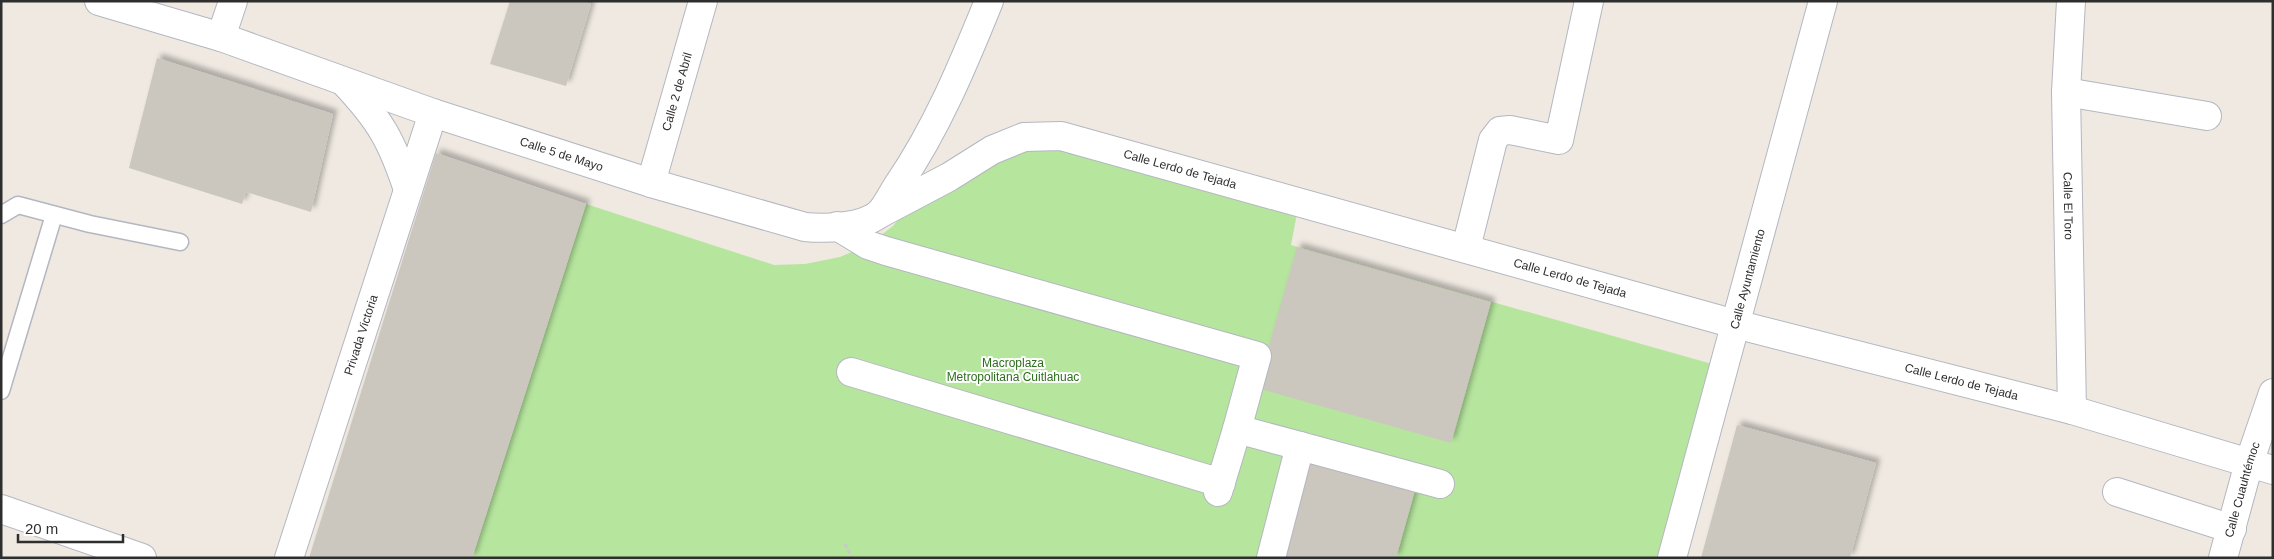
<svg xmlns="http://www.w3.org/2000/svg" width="2274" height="559" font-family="Helvetica,sans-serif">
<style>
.green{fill:#b6e59e}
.building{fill:#cbc7bf;filter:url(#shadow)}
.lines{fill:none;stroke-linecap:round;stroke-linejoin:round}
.lane-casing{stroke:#b4b7c1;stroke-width:19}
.street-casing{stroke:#b4b7c1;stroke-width:30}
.secondary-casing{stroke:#b4b7c1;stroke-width:30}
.path{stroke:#c9c9c9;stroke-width:3;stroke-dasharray:4 2.5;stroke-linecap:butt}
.lane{stroke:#fff;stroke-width:16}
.street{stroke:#fff;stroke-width:28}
.secondary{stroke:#fff;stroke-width:28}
.labels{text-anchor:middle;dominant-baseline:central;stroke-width:4;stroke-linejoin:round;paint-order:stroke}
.street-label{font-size:12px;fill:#2e2e2e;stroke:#fff}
.park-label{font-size:12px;fill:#2c6e1b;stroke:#fff}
</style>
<defs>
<filter id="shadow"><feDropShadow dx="4.5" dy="-4.5" stdDeviation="2.5" flood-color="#0004"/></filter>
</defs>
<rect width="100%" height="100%" fill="#efe9e1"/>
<!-- green -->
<polygon class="green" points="1051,144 1298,208 1291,245 1712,364 1658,558 472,558 586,204 774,265 805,264 840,257 868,245 893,226 915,199 995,156"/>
<!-- building -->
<g class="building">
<polygon points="510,1 582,1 591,4 566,86 490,64"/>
<polygon points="157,58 333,114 311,212 246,192 242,204 129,168"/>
<polygon points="436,153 586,204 472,558 309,558"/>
<polygon points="1297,247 1491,302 1451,443 1257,388"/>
<polygon points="1737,425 1876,463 1850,558 1701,558"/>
<polygon points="1312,454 1417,483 1396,558 1282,558"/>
</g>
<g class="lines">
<defs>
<g id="lane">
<polyline points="1,215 18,205 90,224 180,242"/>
<polyline points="1,391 54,215"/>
</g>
<g id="street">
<path id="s1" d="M 2071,1 L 2066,92 L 2072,410"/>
<polyline points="221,37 233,1"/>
<polyline points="2066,92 2207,116"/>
<path id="s2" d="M 433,113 L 651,183 L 805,227 C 826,229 861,228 879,214 C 886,207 892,194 898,185 C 937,128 963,65 989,1"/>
<path id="s3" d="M 651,183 L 703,1"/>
<path id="s4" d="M 879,214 L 949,177 L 992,150 L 1024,137 L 1061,136 L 1735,324 L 2072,410 L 2273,470"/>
<polyline points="837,226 868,245 886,251 1257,356 1237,429 1300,446 1271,558"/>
<polyline points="1466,248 1493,140 1500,131 1510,130 1559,140 1589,1"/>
<polyline points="851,372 1221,483"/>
<polyline points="1300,446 1440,484"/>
<polyline points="1218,492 1237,429"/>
<polyline points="2117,492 2232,529"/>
<polyline points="1,509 142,558"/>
<path id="s5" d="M 1672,558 L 1823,1"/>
<path id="s6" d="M 2223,558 L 2249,463 L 2273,393"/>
</g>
<g id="secondary">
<polyline points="99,1 221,37 433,113 289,558"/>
<path d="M 345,83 C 380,120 392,141 408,190"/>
</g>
</defs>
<!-- lane casing -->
<use href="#lane" class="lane-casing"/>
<!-- street casing -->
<use href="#street" class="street-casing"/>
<!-- secondary casing -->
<use href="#secondary" class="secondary-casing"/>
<!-- path -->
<polyline class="path" points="845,544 852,558"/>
<!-- lane -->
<use href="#lane" class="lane"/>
<!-- street -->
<use href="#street" class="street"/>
<!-- secondary -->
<use href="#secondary" class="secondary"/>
</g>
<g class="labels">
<!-- street labels -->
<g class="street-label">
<text stroke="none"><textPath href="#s3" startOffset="95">Calle 2 de Abril</textPath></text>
<text stroke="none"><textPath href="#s2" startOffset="135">Calle 5 de Mayo</textPath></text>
<text stroke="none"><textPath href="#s4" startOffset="325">Calle Lerdo de Tejada</textPath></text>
<text stroke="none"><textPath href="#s1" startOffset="205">Calle El Toro</textPath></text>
<text stroke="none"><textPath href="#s4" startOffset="730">Calle Lerdo de Tejada</textPath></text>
<text stroke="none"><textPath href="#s5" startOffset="289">Calle Ayuntamiento</textPath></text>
<text transform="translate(361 335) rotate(-72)">Privada Victoria</text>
<text stroke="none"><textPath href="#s4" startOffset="1135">Calle Lerdo de Tejada</textPath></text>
<text stroke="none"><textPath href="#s6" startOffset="71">Calle Cuauhtémoc</textPath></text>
</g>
<!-- park labels -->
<g class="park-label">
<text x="1013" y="363">Macroplaza<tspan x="1013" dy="14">Metropolitana Cuitlahuac</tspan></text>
</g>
</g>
<!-- border -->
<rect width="2274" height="559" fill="none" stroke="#2e2e2e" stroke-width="5"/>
<!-- scale -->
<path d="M18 534v8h105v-8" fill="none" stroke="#2e2e2e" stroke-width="2.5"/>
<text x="25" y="534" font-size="15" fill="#2e2e2e" stroke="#ffffff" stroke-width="4" paint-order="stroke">20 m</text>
</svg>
